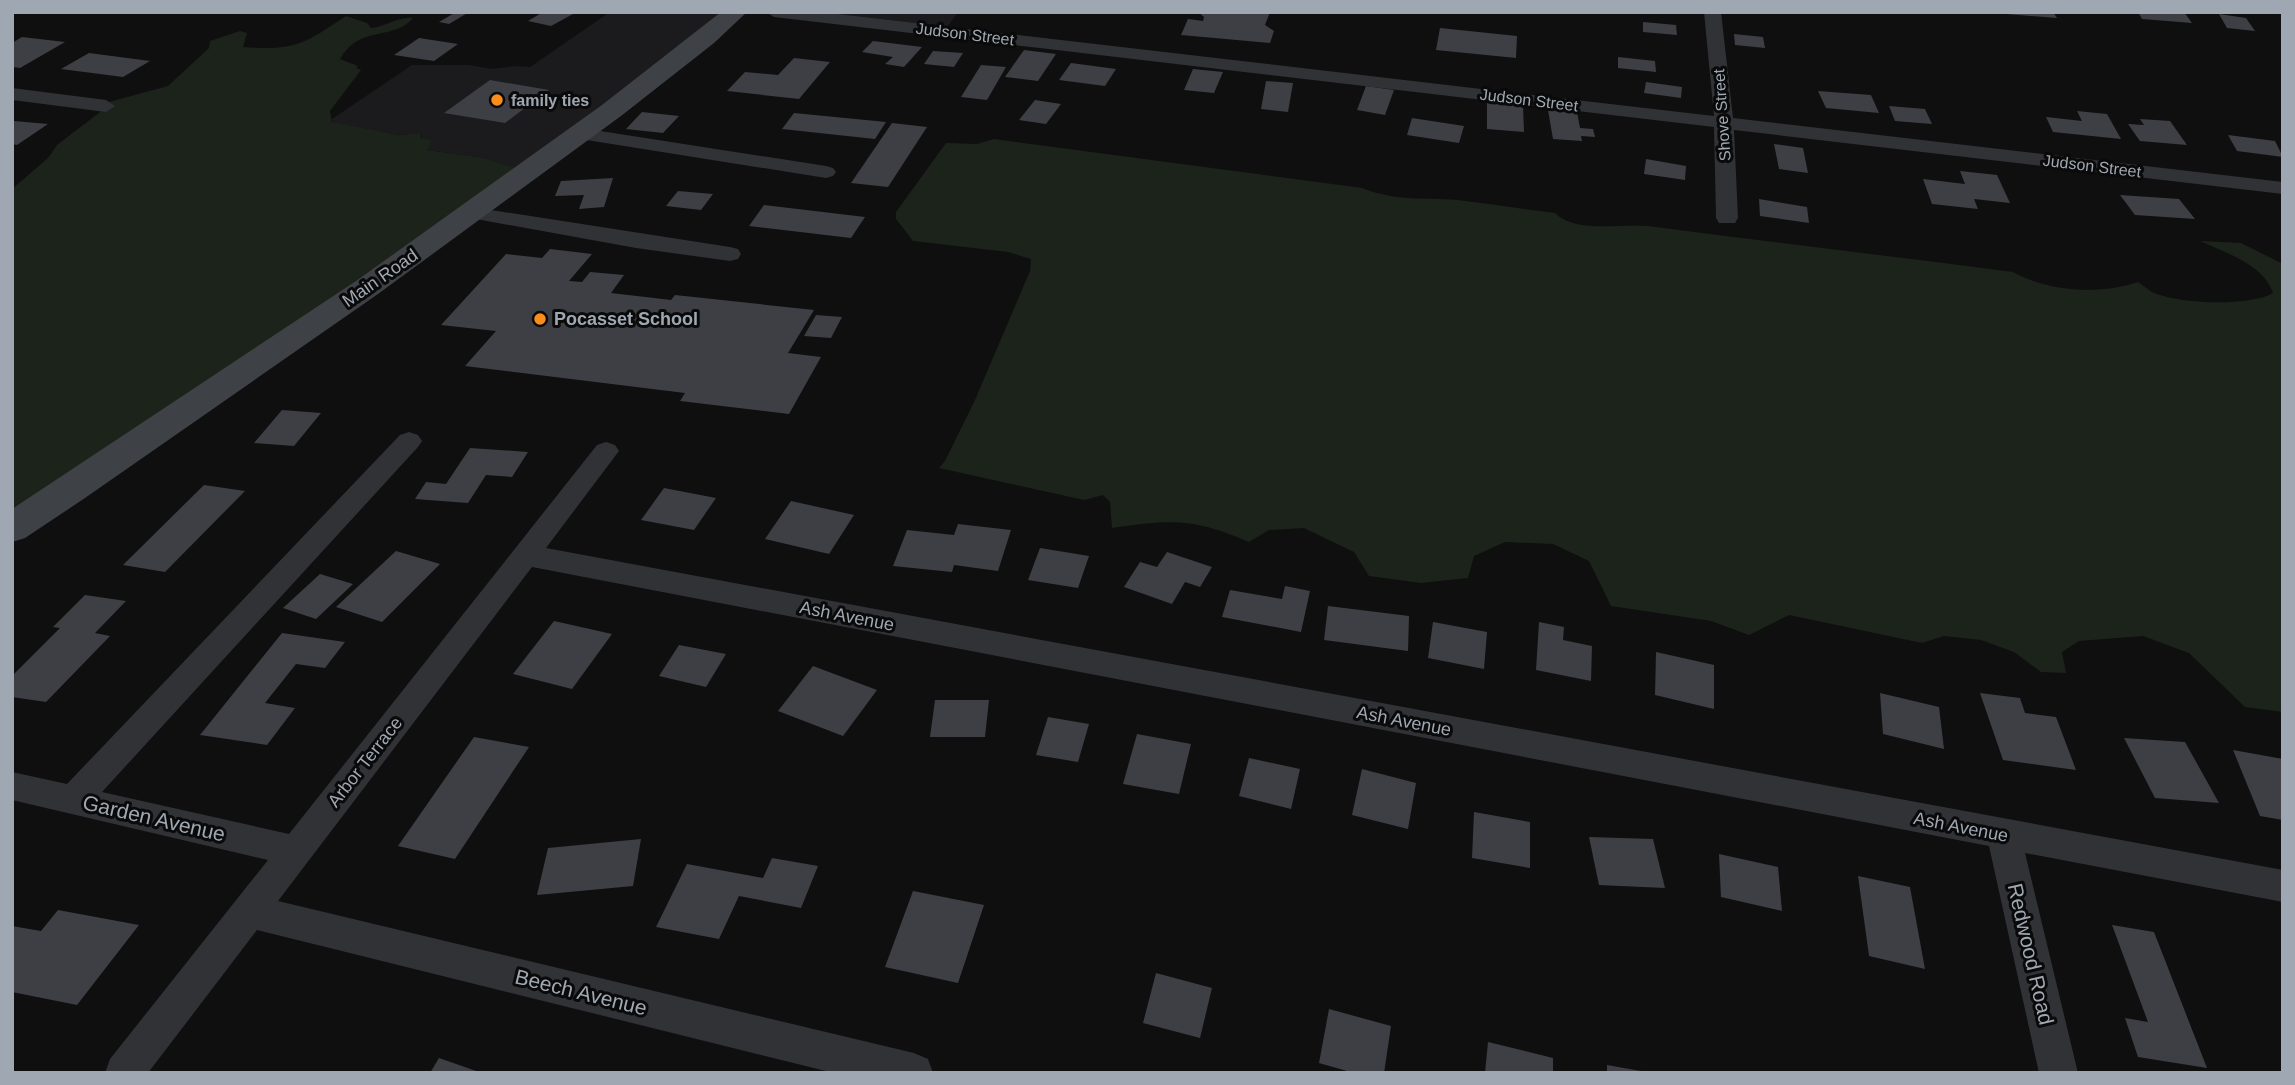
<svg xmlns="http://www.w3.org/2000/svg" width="2295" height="1085" font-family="Helvetica,sans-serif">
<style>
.built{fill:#1b1b1d}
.green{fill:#1b231b}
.building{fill:#3e3f44}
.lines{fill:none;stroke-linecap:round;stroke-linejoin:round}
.street{fill:#303236;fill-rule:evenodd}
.secondary{fill:#3e4146;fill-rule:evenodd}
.poi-dot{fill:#fb8d1d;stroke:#0a0a0b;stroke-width:2.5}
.labels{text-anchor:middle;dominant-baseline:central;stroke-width:6;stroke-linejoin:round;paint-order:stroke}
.far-street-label{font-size:16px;fill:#9fa8b2;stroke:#0a0a0b}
.far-poi-label{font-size:16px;font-weight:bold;fill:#9fa8b2;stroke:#0a0a0b;text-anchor:start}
.street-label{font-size:18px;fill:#9fa8b2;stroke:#0a0a0b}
.poi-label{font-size:18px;font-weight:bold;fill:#9fa8b2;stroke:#0a0a0b;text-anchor:start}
.near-street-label{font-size:21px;fill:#9fa8b2;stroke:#0a0a0b}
</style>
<rect width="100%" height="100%" fill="#0f0f10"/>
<!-- built -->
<g class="built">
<polygon points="610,12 742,12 525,172 485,158 427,150 420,133 400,135 333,123 332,119 412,65 469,65 492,69 515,66 530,67"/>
<polygon points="788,12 958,12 945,30"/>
</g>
<!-- green -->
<g class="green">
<path d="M 346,16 L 367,23 L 371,28 C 386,27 398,16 413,18 C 392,42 360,24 340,59 L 358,66 L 356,68 L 361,70 L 330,111 L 332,122 L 399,135 L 420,133 L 421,138 L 432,140 L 427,150 L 485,158 L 526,172 L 12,528 L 12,189 L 48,158 L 57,145 L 108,106 L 109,102 L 168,86 L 209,48 L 210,41 L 240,31 L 247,33 L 243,47 C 295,51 304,44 346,16 Z"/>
<path d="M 994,139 L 1362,188 C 1398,202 1423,197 1458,200 C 1491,204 1523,209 1555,213 C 1576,234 1620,223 1648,226 C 1769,242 1891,256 2013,272 C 2049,292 2099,295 2138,282 C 2143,285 2147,289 2152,292 C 2177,304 2249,307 2273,293 C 2263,264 2226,253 2200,241 L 2241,243 L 2283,264 L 2283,712 L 2245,707 L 2189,653 L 2143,636 L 2079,641 L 2062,652 L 2066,673 L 2041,672 L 2014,652 L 1981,640 L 1944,636 L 1922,643 L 1789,615 L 1749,635 L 1711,621 L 1611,606 L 1589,561 L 1553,544 L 1505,542 L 1474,556 L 1468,578 L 1421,583 L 1369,576 L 1354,552 L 1304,528 L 1269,530 L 1249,542 C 1195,518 1170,519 1112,528 L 1110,502 L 1103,495 L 1084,500 L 939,468 L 945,461 L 975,400 L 1030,271 L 1031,259 L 1008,252 L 913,241 L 896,219 L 896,212 L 946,143 L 977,144 Z"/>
</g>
<!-- building -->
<g class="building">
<polygon points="456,12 469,12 449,24 439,22"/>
<polygon points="543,12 566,12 573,14 551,26 528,21"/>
<polygon points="1198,12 1270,12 1265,25 1274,31 1270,43 1181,35 1188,19 1203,21 1204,17"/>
<polygon points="2006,12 2053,12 2057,18 2006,14"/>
<polygon points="2138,12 2184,12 2192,23 2142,19"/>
<polygon points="2219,14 2246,18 2255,31 2227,28"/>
<polygon points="1643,22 1676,25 1677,35 1643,32"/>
<polygon points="1440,28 1517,36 1516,58 1436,50"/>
<polygon points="1734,34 1763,37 1765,48 1735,45"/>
<polygon points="22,37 65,42 20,68 12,67 12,43"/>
<polygon points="419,38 458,44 434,61 394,55"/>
<polygon points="873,41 922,47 904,67 885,64 893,57 862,52"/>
<polygon points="1024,50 1056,54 1038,81 1005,77"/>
<polygon points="933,51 963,53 954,67 924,64"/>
<polygon points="89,53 150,61 123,77 61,69"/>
<polygon points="1618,57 1655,61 1656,72 1618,68"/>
<polygon points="794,58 830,62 799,99 727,91 745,72 778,75"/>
<polygon points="1071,63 1116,69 1105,86 1059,80"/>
<polygon points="981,65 1006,67 987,100 961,97"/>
<polygon points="1193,69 1223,72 1214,93 1184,90"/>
<polygon points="490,80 549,90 505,123 444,113"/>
<polygon points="1266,81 1293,83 1288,112 1261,109"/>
<polygon points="1646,82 1682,87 1681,98 1644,93"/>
<polygon points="1366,86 1394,90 1385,115 1357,110"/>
<polygon points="1818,91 1871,95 1879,113 1826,108"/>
<polygon points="1035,100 1061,104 1046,124 1019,120"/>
<polygon points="1487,103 1523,106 1524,132 1487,129"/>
<polygon points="1889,106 1925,109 1932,124 1895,121"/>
<polygon points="1548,110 1577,112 1580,128 1593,129 1595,137 1581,136 1582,141 1553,139"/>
<polygon points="2077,111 2107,114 2121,139 2053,132 2046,117 2082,121"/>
<polygon points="642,112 679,116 663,133 626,129"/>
<polygon points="794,113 886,122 875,139 782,129"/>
<polygon points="1412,118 1464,126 1459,143 1407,135"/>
<polygon points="2140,119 2170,121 2187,145 2140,141 2128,124 2144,125"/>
<polygon points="12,122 14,121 48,124 17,145 12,144"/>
<polygon points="892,123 927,127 888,187 851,183"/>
<polygon points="2228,135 2275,141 2283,157 2237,151"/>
<polygon points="1774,144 1803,148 1808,173 1779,169"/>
<polygon points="1646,159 1686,166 1685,180 1644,174"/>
<polygon points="1960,171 1997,175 2010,203 1974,199 1978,209 1932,204 1923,179 1965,184"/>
<polygon points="613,178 604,207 579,209 584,195 555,196 561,181"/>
<polygon points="678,191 713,194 701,210 666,206"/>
<polygon points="2120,195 2179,199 2195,219 2135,215"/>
<polygon points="1759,199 1807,207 1809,223 1760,216"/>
<polygon points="764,205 865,217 851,238 749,226"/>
<polygon points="550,249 592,254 569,281 582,282 590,272 624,275 611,293 671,300 675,295 814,310 788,353 821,357 789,414 680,401 685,393 465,366 496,331 441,325 506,254 542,258"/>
<polygon points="816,315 842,317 831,338 804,336"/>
<polygon points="282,410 321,413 294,446 254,443"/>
<polygon points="470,448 528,452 512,477 486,475 468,503 415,499 426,482 446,484"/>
<polygon points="204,485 245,491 165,572 123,565"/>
<polygon points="664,488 716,498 694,530 641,520"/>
<polygon points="791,501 854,515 829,554 765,539"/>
<polygon points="958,524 1011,530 998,571 954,565 952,572 893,566 907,530 954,535"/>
<polygon points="1040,548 1089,556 1078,588 1028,580"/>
<polygon points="396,551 440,564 382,622 336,607"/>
<polygon points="1167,552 1212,567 1200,587 1185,582 1172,604 1124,587 1140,562 1157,567"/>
<polygon points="320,574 353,584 316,619 283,608"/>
<polygon points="1285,586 1310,591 1301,632 1222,617 1230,590 1282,599"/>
<polygon points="85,595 126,601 95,633 110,636 46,702 12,697 12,676 60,628 53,627"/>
<polygon points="1328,606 1409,616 1408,651 1324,640"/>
<polygon points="554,621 612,634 572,689 513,674"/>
<polygon points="1433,622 1487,632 1484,669 1428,658"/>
<polygon points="1539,622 1564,627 1563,640 1592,646 1591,681 1536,670"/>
<polygon points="282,633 345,642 325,668 296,664 265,703 295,708 267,745 200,735"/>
<polygon points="679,645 726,654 706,687 659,676"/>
<polygon points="1656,652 1714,665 1714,709 1655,695"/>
<polygon points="813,666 877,690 843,736 778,711"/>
<polygon points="1880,693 1939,707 1944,749 1883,734"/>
<polygon points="1980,693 2020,698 2025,713 2056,717 2076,770 2003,760"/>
<polygon points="935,700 989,700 985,737 930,737"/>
<polygon points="1048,717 1089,724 1078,762 1036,755"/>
<polygon points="1137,734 1191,744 1179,794 1123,784"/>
<polygon points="474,737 529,747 455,859 398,846"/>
<polygon points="2124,738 2185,742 2219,803 2155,798"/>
<polygon points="2233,750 2283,759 2283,820 2260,816"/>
<polygon points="1249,758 1300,769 1291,809 1239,796"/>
<polygon points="1362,769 1416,783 1408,829 1352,815"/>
<polygon points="1474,812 1530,822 1530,868 1472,858"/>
<polygon points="1589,837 1653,839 1665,888 1599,885"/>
<polygon points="641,839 633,886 537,895 548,848"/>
<polygon points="1719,854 1778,867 1782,911 1721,897"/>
<polygon points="772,858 818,866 801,908 739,896 719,939 656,927 687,864 763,878"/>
<polygon points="1858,876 1910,887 1925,969 1869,956"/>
<polygon points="913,891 984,905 958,983 885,967"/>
<polygon points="58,910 139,925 77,1005 12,992 12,926 41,931"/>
<polygon points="2112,925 2154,932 2207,1068 2138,1057 2125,1018 2148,1022"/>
<polygon points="1156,973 1212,988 1200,1038 1143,1023"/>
<polygon points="1329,1009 1391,1026 1384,1073 1354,1073 1319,1063"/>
<polygon points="1488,1042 1553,1058 1553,1073 1485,1073"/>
<polygon points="439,1058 479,1072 479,1073 430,1073"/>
<polygon points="1607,1065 1641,1071 1640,1073 1607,1073"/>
</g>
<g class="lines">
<!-- street -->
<g class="street">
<polygon points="766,12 820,12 1714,116 1704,12 1721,12 1733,118 2283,182 2283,194 1734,130 1738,218 1735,223 1719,223 1716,218 1714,127 774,17"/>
<polygon points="12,88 106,100 115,106 106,112 12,100"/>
<polygon points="581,128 826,166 833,168 836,172 833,176 826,178 574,138 571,134"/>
<polygon points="472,207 730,247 738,249 741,254 738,259 730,261 636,248 465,217 461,213 465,209"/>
<polygon points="409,432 418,435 422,441 418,447 102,792 289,834 597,445 606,442 615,445 619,451 546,548 2283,870 2283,902 2025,853 2078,1073 2039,1073 1989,846 532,567 278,901 914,1053 928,1059 933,1073 834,1073 257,930 148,1073 105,1073 110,1059 268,860 12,800 12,772 67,784 400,435"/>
</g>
<!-- secondary -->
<polygon class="secondary" points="721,12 747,12 714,43 621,116 378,294 85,498 25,538 12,542 12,509 356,281 602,105"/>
</g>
<!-- markers -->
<g class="poi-dot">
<circle cx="497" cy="100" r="7"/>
<circle cx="540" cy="319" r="7"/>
</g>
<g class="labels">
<!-- far-street labels -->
<g class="far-street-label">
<text transform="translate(965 34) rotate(7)">Judson Street</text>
<text transform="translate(1529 100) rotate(7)">Judson Street</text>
<text transform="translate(1722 115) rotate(-94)">Shove Street</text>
<text transform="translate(2092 166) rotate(7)">Judson Street</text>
</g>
<!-- far-poi labels -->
<g class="far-poi-label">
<text x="511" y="100">family ties</text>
</g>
<!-- street labels -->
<g class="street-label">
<text transform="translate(380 278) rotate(-35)">Main Road</text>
<text transform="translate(847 616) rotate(11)">Ash Avenue</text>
<text transform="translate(1404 721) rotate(11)">Ash Avenue</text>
<text transform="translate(365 762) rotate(-52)">Arbor Terrace</text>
<text transform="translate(1961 827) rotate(11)">Ash Avenue</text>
</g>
<!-- poi labels -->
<g class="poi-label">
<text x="554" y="319">Pocasset School</text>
</g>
<!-- near-street labels -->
<g class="near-street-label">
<text transform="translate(154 818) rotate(13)">Garden Avenue</text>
<text transform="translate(2031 954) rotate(77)">Redwood Road</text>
<text transform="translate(581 992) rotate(14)">Beech Avenue</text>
</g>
</g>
<!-- border -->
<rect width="2295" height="1085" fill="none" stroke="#9fa8b2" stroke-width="28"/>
</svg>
